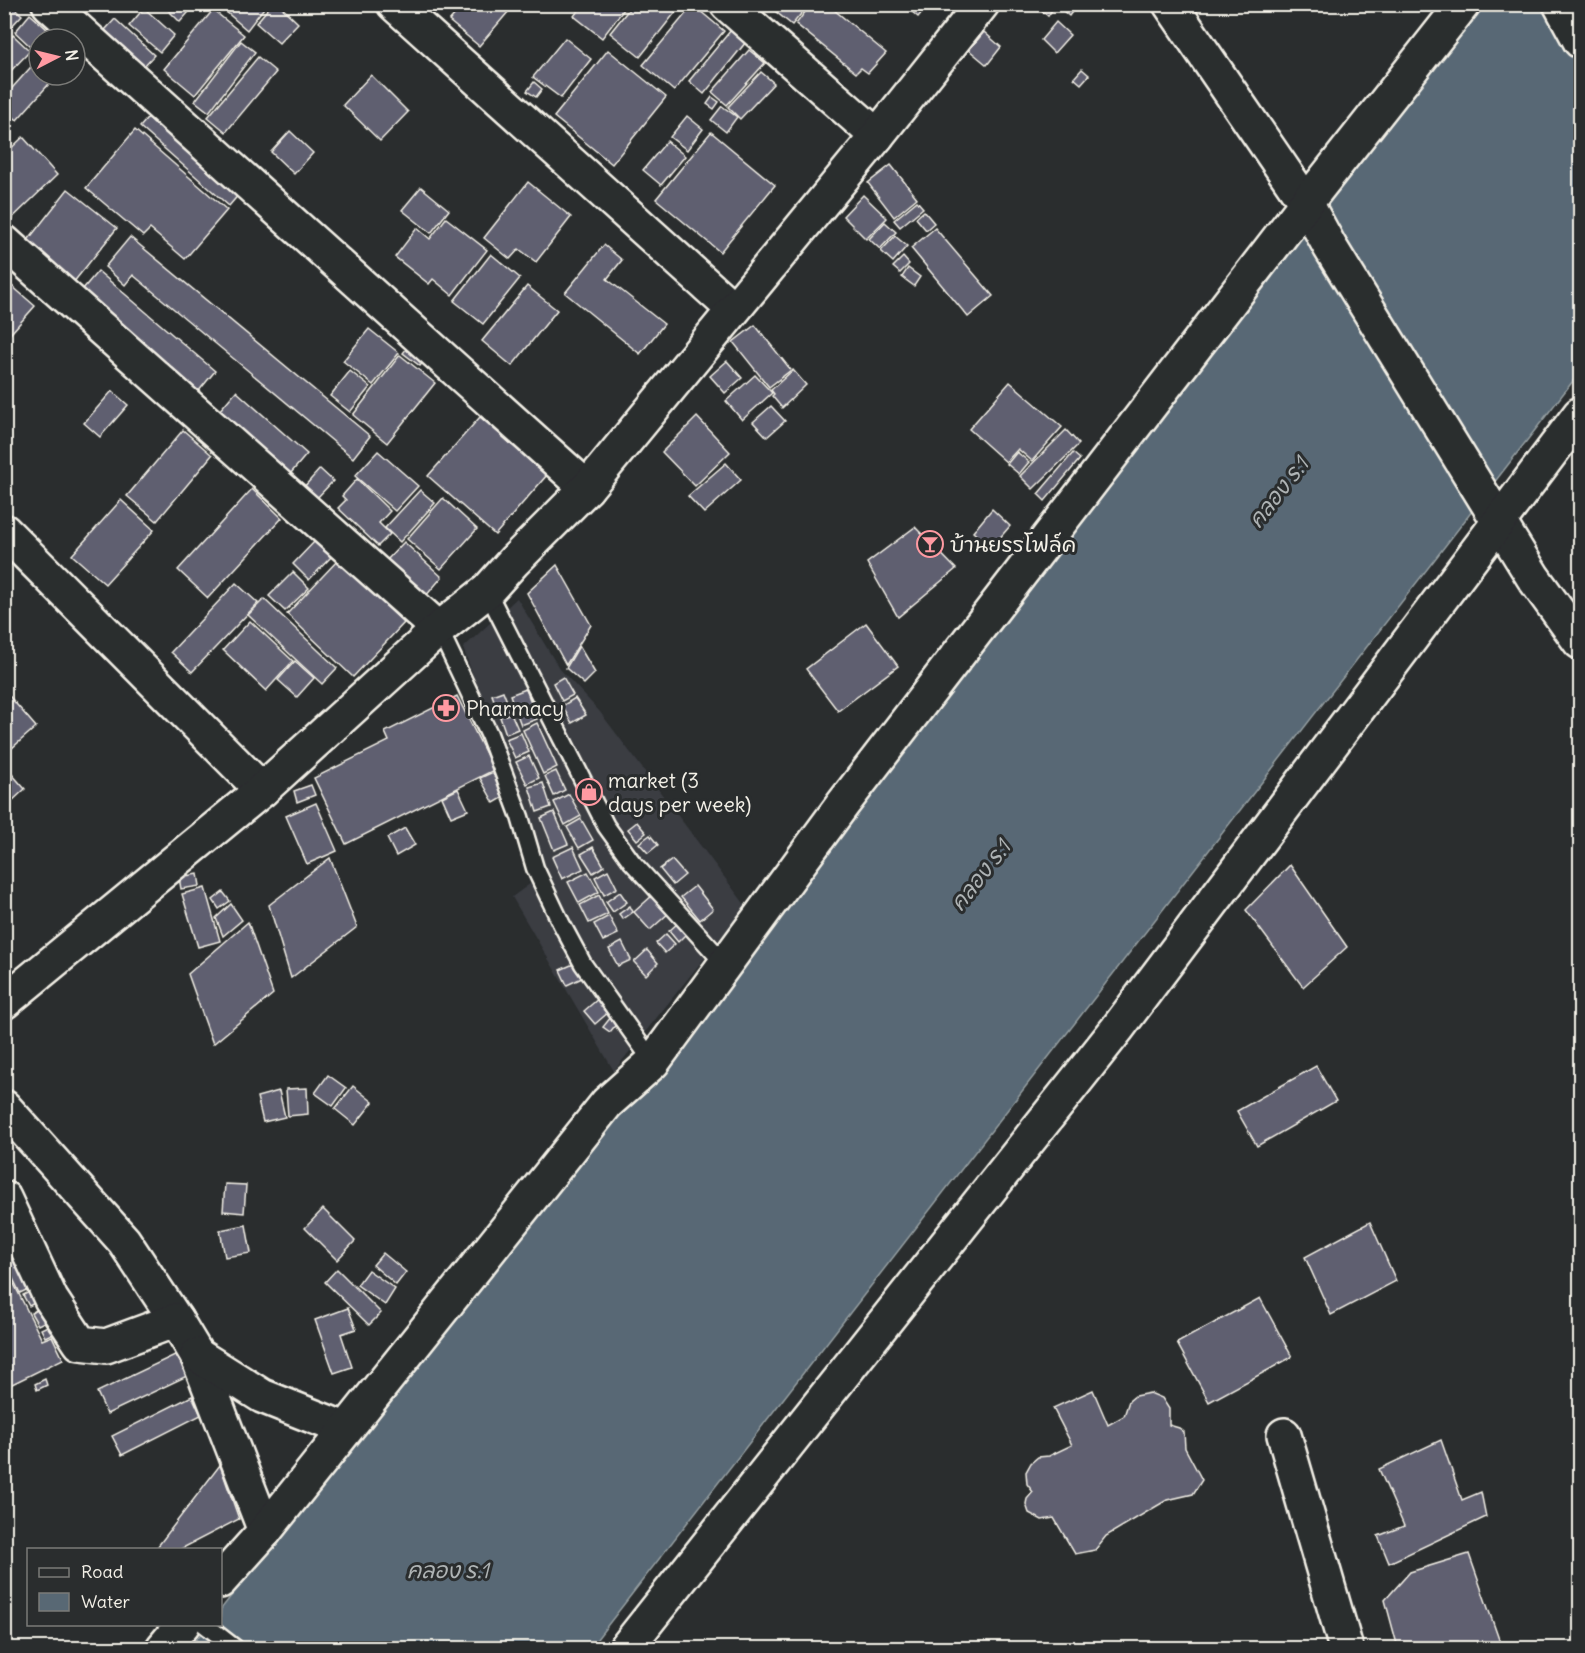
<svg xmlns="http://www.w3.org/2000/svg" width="1585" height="1653" font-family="Delius,'Playpen Sans Thai',sans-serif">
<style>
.built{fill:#3a3c42}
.water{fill:#586874;stroke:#969fa2;stroke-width:1.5}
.building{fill:#5f5e6f;stroke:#f4f1e8;stroke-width:1.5}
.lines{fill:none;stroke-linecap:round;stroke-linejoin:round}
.service-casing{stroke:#f4f1e8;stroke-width:21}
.minor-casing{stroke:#f4f1e8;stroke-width:38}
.secondary-casing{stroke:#f4f1e8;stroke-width:38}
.service{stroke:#2a2d2e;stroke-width:16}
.minor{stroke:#2a2d2e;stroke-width:33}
.secondary{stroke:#2a2d2e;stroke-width:33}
.labels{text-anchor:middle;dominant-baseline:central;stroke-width:6;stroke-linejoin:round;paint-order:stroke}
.poi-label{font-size:21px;fill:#f4f1e8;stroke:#2a2d2e;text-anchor:start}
.water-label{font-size:22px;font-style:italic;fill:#aeb3b4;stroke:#2a2d2e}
</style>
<rect width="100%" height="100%" fill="#2a2d2e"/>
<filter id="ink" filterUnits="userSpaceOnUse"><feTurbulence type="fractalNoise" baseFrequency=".0167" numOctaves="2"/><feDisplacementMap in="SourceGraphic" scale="12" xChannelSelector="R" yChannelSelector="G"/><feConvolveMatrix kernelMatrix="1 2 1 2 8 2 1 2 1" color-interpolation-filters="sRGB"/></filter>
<g filter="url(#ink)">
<!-- built -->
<polygon class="built" points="517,598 559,668 600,712 746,906 614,1071 512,897 546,872 463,648"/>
<!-- water -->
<polygon class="water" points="1471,5 1580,5 1580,372 590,1648 189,1648 208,1625 220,1624 221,1609"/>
<!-- building -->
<g class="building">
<polygon points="10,4 22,15 10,28 4,23 4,11"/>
<polygon points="162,4 196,4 180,22"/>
<polygon points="217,4 267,4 247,30"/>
<polygon points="272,4 278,4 298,23 279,43 256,23"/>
<polygon points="434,4 452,4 445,14"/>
<polygon points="464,4 515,4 479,46 449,21"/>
<polygon points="583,4 628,4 602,38 574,16"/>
<polygon points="633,4 682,4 640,57 610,33"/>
<polygon points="780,4 809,4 792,25 775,11"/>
<polygon points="811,4 827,4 886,53 868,73 861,68 856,73 796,24"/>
<polygon points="903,4 929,4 918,17"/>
<polygon points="1040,4 1050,4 1054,7 1048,16 1038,7"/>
<polygon points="1055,4 1076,4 1077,5 1069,16"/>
<polygon points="693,5 724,31 674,91 643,65"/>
<polygon points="144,8 174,35 160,52 129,26"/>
<polygon points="213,10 244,35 195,95 164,69"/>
<polygon points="30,14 47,29 31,47 15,32"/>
<polygon points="115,19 154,55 144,66 105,30"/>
<polygon points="1056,22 1070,35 1054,53 1041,40"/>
<polygon points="731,30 746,42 704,94 689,81"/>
<polygon points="984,32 1001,47 987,65 969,50"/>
<polygon points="13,35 30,51 4,78 4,45"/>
<polygon points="565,38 591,59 561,98 533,77"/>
<polygon points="241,41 255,52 209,112 195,101"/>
<polygon points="608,50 666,97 612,164 554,117"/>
<polygon points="749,50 765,63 727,105 712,92"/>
<polygon points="258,57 276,72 226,132 208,117"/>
<polygon points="39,58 39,75 57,75 17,120 4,108 4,97"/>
<polygon points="1082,69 1089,75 1081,84 1074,78"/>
<polygon points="761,72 774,83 740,119 728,107"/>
<polygon points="371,75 408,112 380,141 343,105"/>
<polygon points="534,82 542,89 536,97 527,91"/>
<polygon points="712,97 719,102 714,109 707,104"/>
<polygon points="722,106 737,117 726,132 711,120"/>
<polygon points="151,114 240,193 229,206 140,127"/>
<polygon points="687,116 703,129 687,150 670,137"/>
<polygon points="135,130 227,210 185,259 150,229 143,236 86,188"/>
<polygon points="290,131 313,153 294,174 271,152"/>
<polygon points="711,132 775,185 720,252 656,199"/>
<polygon points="23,137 57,175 4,226 4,155"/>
<polygon points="667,141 685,156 661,185 643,170"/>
<polygon points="891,165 917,198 894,217 868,183"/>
<polygon points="528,182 571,217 536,262 519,249 510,259 484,238"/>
<polygon points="421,187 449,210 431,233 402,210"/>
<polygon points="68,189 117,228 69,288 21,249"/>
<polygon points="863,195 887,218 866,239 843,216"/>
<polygon points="917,201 923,208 900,227 894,220"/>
<polygon points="924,211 934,223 926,230 916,218"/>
<polygon points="446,218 487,250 452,295 433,279 429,284 395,257 417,228 430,239"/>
<polygon points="885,222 896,232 880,249 869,239"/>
<polygon points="935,228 993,296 968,317 911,248"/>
<polygon points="895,236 907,246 893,262 881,251"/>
<polygon points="130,237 370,436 353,458 133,275 125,285 105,267"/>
<polygon points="604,245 622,260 607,279 664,324 640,354 565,293"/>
<polygon points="491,254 520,278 483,324 454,301"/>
<polygon points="903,257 909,264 900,273 893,267"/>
<polygon points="908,268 920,277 914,286 902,277"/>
<polygon points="98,271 215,371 194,397 77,296"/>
<polygon points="4,279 35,306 4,341"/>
<polygon points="527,286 557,310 512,366 482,341"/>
<polygon points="755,325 791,370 769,387 733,342"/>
<polygon points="369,329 399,353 373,385 343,361"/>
<polygon points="407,348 424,361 420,366 403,353"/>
<polygon points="400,355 435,383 387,443 353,415"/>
<polygon points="727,361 742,378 725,393 710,376"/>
<polygon points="793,370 806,385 782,408 772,396 774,394 771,390"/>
<polygon points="350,371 370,387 350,412 330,396"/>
<polygon points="755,375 772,393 742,420 726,401"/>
<polygon points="1010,382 1062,427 1032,461 1018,449 1006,462 969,429"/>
<polygon points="112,391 128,405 100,437 84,423"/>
<polygon points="236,391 307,454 285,480 214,417"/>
<polygon points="771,406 785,421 767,437 753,422"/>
<polygon points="480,417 547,475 495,535 428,476"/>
<polygon points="697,417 730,452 695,486 662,452"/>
<polygon points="183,430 212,455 157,521 127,496"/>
<polygon points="1066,430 1079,444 1033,489 1020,476"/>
<polygon points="378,451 418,486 395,511 355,476"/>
<polygon points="1017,452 1029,462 1019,474 1007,464"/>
<polygon points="1073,453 1080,459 1045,501 1038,494"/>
<polygon points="726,463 741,480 704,513 688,496"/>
<polygon points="320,469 333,481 316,499 303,488"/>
<polygon points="357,479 390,511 379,523 390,534 378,546 338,508 346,500 342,496"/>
<polygon points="252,489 282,518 208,598 178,570"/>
<polygon points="420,490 435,503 400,542 385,528"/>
<polygon points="443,498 477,529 441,569 407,539"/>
<polygon points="121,500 154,530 105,584 72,555"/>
<polygon points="992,509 1010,526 991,548 973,532"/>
<polygon points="915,527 956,569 898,617 867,563"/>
<polygon points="315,541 331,557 309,580 293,564"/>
<polygon points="404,542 442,577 425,597 386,561"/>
<polygon points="338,560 404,623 353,677 287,614"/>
<polygon points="557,565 591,625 566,665 527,593"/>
<polygon points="293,572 309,588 285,611 269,596"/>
<polygon points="236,583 258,603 192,672 171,652"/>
<polygon points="264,599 337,668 322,684 248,615"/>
<polygon points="250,621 293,661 266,691 223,650"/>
<polygon points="866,623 898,666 838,711 806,669"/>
<polygon points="579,646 595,673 584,684 566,668"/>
<polygon points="295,661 314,678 297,697 278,680"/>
<polygon points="563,677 573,695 562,701 553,683"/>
<polygon points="526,689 537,719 521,725 510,695"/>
<polygon points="4,690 36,727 4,755"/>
<polygon points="503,691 510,709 499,713 492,695"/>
<polygon points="457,696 494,770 346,844 314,778 389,741 385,732"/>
<polygon points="575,698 586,715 572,723 562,706"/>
<polygon points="511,713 518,729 506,734 500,717"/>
<polygon points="537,723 557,767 543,774 523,730"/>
<polygon points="521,733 529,752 515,758 506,739"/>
<polygon points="529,756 539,778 527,784 516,762"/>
<polygon points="4,765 25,789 11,802 4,795"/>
<polygon points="556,771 565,790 554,796 545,776"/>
<polygon points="493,772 506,796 494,803 480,778"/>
<polygon points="543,783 551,807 537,812 529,787"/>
<polygon points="311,785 315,795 297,802 294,791"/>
<polygon points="458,789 468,810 451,817 442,797"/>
<polygon points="569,794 581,816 565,825 554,802"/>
<polygon points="316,803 337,851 307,864 286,816"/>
<polygon points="554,812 568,844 554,850 541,818"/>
<polygon points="581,819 593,840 579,848 567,827"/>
<polygon points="637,822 646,833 637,840 628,829"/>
<polygon points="405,828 415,845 396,856 387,838"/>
<polygon points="650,835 658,845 648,853 639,843"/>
<polygon points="573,847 583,869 562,879 552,857"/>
<polygon points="593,847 604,866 593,873 581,854"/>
<polygon points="330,858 357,927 291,978 269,905"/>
<polygon points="672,860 685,875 673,885 660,869"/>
<polygon points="1290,865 1347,947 1303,987 1246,910"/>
<polygon points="608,870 617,888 604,895 595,877"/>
<polygon points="588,872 599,892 579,903 568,882"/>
<polygon points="198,874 200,886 181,889 179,877"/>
<polygon points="695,886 713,909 700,920 681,897"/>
<polygon points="205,888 220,941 198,947 182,894"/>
<polygon points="223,892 230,901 219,909 213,900"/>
<polygon points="620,892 627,902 613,912 606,902"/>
<polygon points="654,894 670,912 650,930 634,912"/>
<polygon points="599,895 608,914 589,923 580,905"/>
<polygon points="231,904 242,920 223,936 216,918"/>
<polygon points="630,906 633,912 623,919 619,914"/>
<polygon points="609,916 618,934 603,941 594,924"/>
<polygon points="248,922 273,994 213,1044 188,974"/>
<polygon points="678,923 687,933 678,942 669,931"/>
<polygon points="666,934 675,944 665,953 656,943"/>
<polygon points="622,942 631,960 618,966 609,949"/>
<polygon points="647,950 658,963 646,975 634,962"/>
<polygon points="578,962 584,977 567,985 560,970"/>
<polygon points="599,998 610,1011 595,1024 584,1011"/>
<polygon points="611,1017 618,1022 610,1032 603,1027"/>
<polygon points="1316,1066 1336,1101 1257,1146 1237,1111"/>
<polygon points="328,1075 346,1088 333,1106 315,1093"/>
<polygon points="353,1086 373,1102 355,1125 335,1109"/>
<polygon points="307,1088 308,1114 288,1116 286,1089"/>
<polygon points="279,1091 285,1117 263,1122 257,1097"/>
<polygon points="225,1184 246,1185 244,1213 223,1211"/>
<polygon points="323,1209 355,1241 337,1260 305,1228"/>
<polygon points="1370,1222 1396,1281 1331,1315 1305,1257"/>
<polygon points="246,1225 251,1253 225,1257 220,1230"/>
<polygon points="12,1239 35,1286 20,1293 4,1260 4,1243"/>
<polygon points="383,1253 406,1272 396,1285 373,1265"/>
<polygon points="4,1264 42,1340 52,1336 63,1359 4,1388"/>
<polygon points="337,1269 381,1313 369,1325 325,1282"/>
<polygon points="368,1270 395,1289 385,1305 357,1285"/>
<polygon points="36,1289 42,1299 29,1306 23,1295"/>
<polygon points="1260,1298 1292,1357 1209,1402 1177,1343"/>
<polygon points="45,1305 52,1318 38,1325 31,1313"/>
<polygon points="348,1308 356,1329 341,1334 352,1367 334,1373 315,1320"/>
<polygon points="54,1323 58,1331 45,1337 41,1329"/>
<polygon points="177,1354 187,1376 107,1414 97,1392"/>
<polygon points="45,1379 47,1385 37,1390 35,1384"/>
<polygon points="1093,1390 1108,1425 1124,1416 1129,1401 1135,1396 1150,1393 1162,1398 1169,1409 1169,1425 1179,1428 1184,1432 1185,1448 1202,1480 1193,1494 1167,1500 1106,1536 1095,1550 1075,1554 1054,1518 1042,1520 1029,1513 1026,1504 1027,1499 1033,1492 1027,1484 1026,1472 1031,1463 1038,1457 1049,1456 1072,1445 1053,1408"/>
<polygon points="192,1396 201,1415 122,1455 112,1436"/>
<polygon points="1441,1440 1462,1500 1481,1492 1486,1517 1389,1563 1378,1536 1404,1526 1379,1469"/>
<polygon points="220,1465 239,1519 179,1550 161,1550 158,1546"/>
<polygon points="1469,1554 1502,1648 1398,1648 1385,1600 1410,1572"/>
</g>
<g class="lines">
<defs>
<g id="service">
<polyline points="487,591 606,826 632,862 725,964"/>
<polyline points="439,629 489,734 520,817 535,868 561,923 583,964 653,1062"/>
<polyline points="204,1624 235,1648"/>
</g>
<g id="minor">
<polyline points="49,4 587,488"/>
<polyline points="394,4 733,309"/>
<polyline points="727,4 877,136"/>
<polyline points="1170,4 1306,203 1330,247 1533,577 1580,642"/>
<polyline points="4,242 439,629"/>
<polyline points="4,531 262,790"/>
<polyline points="4,1002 262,790 439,629 487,591 514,561 587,488 877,136 982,4"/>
<polyline points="4,1107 124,1241 176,1320"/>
<polyline points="4,1198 51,1299 80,1343 106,1346 176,1320 197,1355 265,1531"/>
<polyline points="197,1355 262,1396 345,1429"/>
<polyline points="1284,1435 1346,1648"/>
<polyline points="220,1581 265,1531 607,1103 653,1062 843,804 1306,203 1463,4"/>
<polyline points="163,1648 183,1624"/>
<polyline points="626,1648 1117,1029 1580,414"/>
</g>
<polyline id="secondary" points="1560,4 1580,41"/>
</defs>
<!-- service casing -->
<use href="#service" class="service-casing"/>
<!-- minor casing -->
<use href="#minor" class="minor-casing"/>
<!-- secondary casing -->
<use href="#secondary" class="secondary-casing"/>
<!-- service -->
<use href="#service" class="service"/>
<!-- minor -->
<use href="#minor" class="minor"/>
<!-- secondary -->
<use href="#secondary" class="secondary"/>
</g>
</g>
<!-- icons -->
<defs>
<symbol id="bar-ring" viewBox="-11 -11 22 22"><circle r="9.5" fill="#2a2d2e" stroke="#ff9aa2" stroke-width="1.5"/><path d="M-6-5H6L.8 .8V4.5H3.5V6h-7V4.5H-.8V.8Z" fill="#ff9aa2"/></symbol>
<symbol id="pharmacy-ring" viewBox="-11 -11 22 22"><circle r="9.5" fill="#2a2d2e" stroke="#ff9aa2" stroke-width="1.5"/><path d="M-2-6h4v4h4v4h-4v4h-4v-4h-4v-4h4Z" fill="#ff9aa2"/></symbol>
<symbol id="shop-ring" viewBox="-11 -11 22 22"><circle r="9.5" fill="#2a2d2e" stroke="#ff9aa2" stroke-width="1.5"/><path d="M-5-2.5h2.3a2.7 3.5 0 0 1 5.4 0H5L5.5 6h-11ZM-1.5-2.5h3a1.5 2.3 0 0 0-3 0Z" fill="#ff9aa2"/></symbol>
</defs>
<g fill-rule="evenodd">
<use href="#bar-ring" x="915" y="529" width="30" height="30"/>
<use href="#pharmacy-ring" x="431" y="693" width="30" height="30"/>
<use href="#shop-ring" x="574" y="777" width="30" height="30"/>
</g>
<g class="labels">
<!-- poi labels -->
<g class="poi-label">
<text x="950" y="544">บ้านยรรโฟล์ค</text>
<text x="466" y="708">Pharmacy</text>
<text x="608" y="780">market (3<tspan x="608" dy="24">days per week)</tspan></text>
</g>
<!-- water labels -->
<g class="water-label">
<text transform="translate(1278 492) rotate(-52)">คลอง ร.1</text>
<text transform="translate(980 875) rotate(-52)">คลอง ร.1</text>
<text x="448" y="1570">คลอง ร.1</text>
</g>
</g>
<!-- margin -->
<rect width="1585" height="1653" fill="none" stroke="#2a2d2e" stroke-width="24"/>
<rect x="12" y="12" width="1561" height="1629" fill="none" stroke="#f4f1e8" stroke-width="2" filter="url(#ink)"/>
<!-- legend -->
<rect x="27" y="1548" width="195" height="78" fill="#2a2d2e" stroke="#7b7b78" stroke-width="1.5"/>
<rect x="39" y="1568" width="30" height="9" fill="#2a2d2e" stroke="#7b7b78" stroke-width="1.5"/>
<text x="81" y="1578" font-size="18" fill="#f4f1e8">Road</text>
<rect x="39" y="1593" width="30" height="18" fill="#586874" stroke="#7b7b78" stroke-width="1.5"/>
<text x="81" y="1608" font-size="18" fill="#f4f1e8">Water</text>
<!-- north arrow -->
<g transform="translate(57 57) rotate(83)"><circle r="28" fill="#2a2d2e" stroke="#7b7b78" stroke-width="1.5"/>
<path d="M0-4.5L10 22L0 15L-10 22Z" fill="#ff9aa2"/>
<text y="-9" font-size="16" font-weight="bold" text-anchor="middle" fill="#f4f1e8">N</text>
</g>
</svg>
